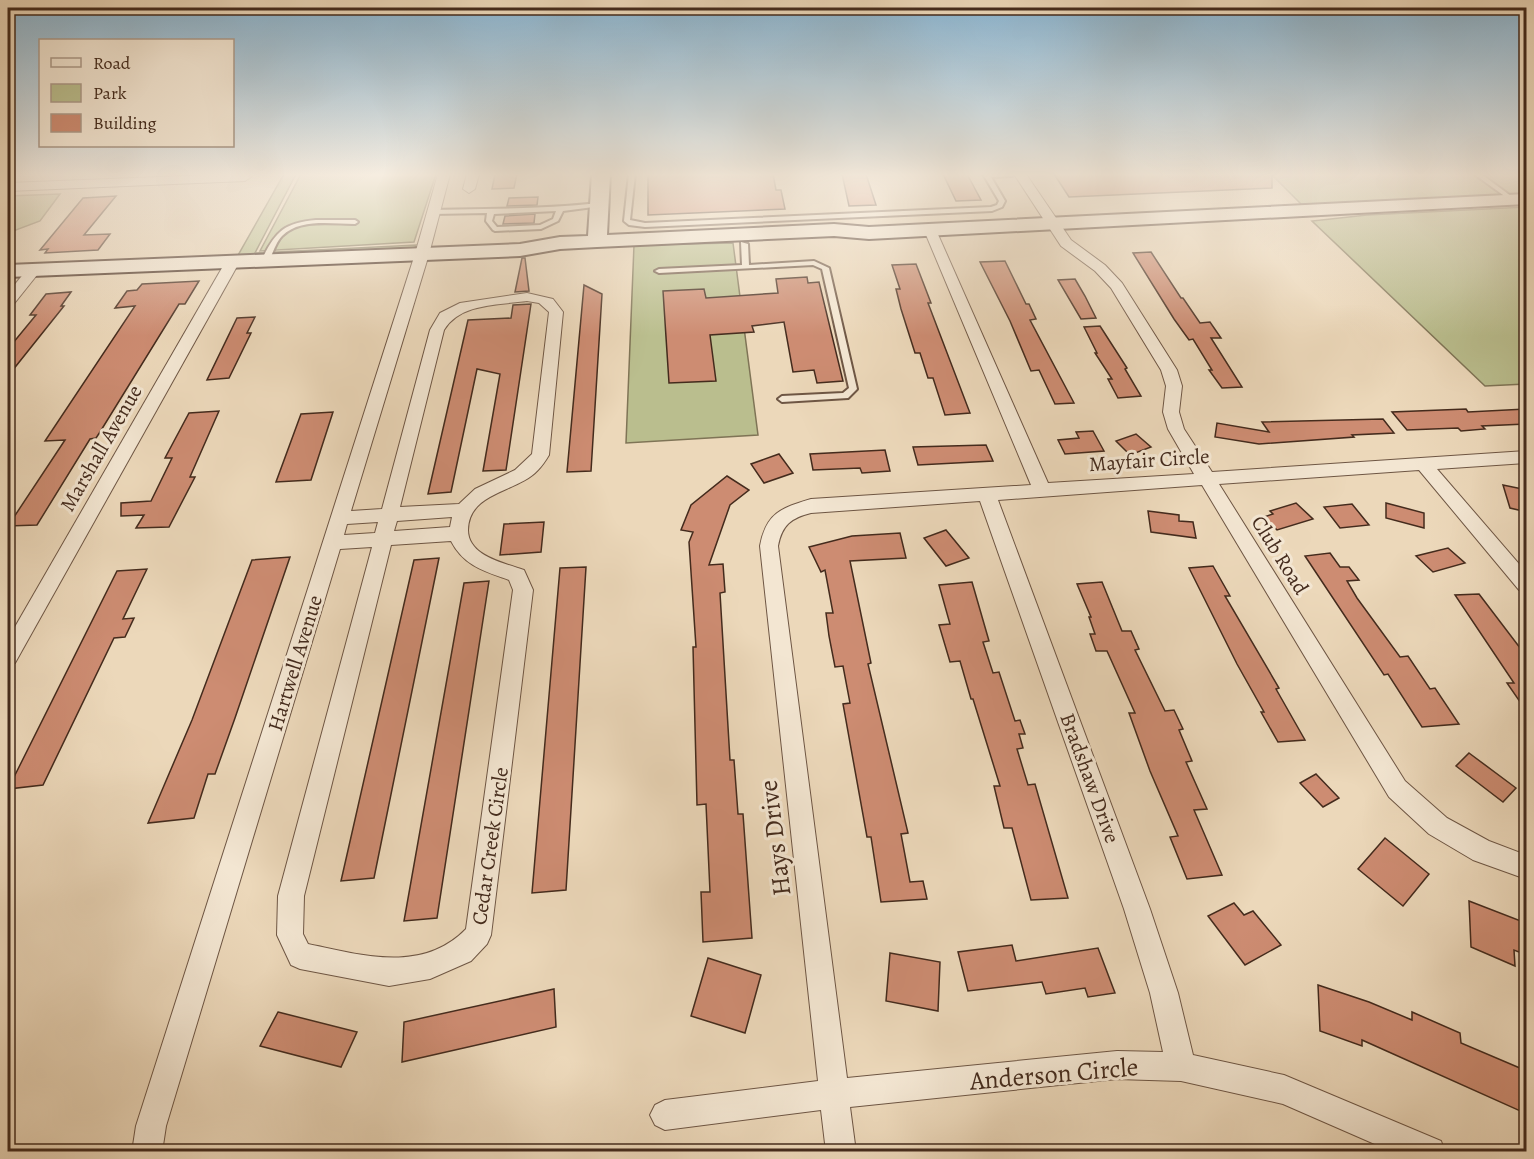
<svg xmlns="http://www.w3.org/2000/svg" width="1534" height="1159" font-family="Alegreya,serif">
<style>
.green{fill:#babe8e;stroke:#7f7456;stroke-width:1.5}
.building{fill:#cd8c72;stroke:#442b1d;stroke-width:1.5}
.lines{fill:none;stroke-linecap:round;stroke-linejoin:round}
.lane-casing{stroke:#6e5644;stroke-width:4}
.street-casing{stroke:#6e5644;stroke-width:2}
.secondary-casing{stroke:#442b1d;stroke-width:4}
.lane{fill:#f3e6d2;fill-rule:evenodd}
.street{fill:#f3e6d2;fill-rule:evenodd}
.secondary{fill:#f3e6d2;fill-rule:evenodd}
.labels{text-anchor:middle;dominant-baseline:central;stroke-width:6;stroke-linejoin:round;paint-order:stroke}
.street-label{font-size:21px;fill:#442b1d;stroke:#f3e6d2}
.near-street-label{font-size:26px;fill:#442b1d;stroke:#f3e6d2}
</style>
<rect width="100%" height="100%" fill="#ecd8ba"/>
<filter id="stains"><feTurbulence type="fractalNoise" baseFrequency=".00333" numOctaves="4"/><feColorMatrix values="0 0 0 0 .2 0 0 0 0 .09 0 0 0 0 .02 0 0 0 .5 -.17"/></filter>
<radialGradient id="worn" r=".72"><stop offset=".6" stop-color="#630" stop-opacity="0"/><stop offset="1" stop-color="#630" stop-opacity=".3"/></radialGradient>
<!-- green -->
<g class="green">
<polygon points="284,174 296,174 255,253 416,245 415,248 237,257"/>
<polygon points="301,174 436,174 414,242 260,251"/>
<polygon points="1271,174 1526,174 1526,194 1303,206"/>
<polygon points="60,194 40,221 8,233 8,196"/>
<polygon points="1526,207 1526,384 1485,386 1312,221 1367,215"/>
<polygon points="733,243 758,435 626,443 634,245"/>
</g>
<!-- building -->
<g class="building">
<polygon points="495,174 517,174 514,188 492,189"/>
<polygon points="648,174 773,174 776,190 781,190 785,209 648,215"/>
<polygon points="842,174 866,174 876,205 849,206"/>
<polygon points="943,174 967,174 981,200 956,201"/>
<polygon points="1054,174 1272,174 1272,188 1069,197"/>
<polygon points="116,196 84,235 110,234 98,250 45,253 48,249 40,250 83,198"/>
<polygon points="538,197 537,205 507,206 509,198"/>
<polygon points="535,214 534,223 503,224 505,216"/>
<polygon points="1151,252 1181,298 1183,298 1200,323 1210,322 1221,338 1211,338 1242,387 1222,388 1209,370 1212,370 1193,339 1189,340 1174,319 1133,253"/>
<polygon points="522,258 525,258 529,291 515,292"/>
<polygon points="1005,261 1026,304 1029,304 1036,319 1030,320 1074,403 1055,404 1039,370 1031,371 1010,321 980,262"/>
<polygon points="916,264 931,303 928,303 970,413 945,415 933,378 928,378 920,353 915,353 901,309 896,289 900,289 892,265"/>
<polygon points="807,277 808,283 819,282 843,381 817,383 814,370 793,372 784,322 752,326 754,332 710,335 716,381 669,383 663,291 704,289 706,298 778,293 776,279"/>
<polygon points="1075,279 1085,296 1096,318 1081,319 1058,280"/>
<polygon points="199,281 185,304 179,304 100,432 96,438 90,439 37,525 8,526 65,440 45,441 135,306 115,308 127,291 137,290 142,284"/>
<polygon points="584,285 602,294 591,471 567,472"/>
<polygon points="71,292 61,306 64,306 8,376 8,349 36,315 30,315 46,294"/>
<polygon points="531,304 506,470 483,471 500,374 477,369 451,492 428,494 468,320 511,318 513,305"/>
<polygon points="255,317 247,333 251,333 229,378 207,380 237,318"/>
<polygon points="1100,326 1127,368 1125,369 1141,396 1118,398 1108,379 1112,379 1095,353 1097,353 1084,327"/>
<polygon points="1466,409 1468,412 1527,409 1527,424 1482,426 1485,429 1461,431 1458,428 1407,430 1392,412"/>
<polygon points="219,411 190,477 195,477 169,527 136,528 144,515 121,516 121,503 151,501 172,458 165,458 189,413"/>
<polygon points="333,412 311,480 276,482 301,414"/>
<polygon points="1383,419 1394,433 1352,435 1354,437 1259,444 1215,437 1217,423 1269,432 1262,422"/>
<polygon points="1093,431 1104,451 1065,454 1058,440 1079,438 1076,432"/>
<polygon points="1136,434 1151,447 1130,455 1116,441"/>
<polygon points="986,445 993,461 918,465 913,447"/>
<polygon points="885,450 890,471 862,473 860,468 813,470 810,454"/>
<polygon points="779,454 793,473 764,483 751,464"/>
<polygon points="727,476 749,490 730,505 709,565 723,564 725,592 720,593 730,760 734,760 738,814 743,814 752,938 703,942 701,892 710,892 706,804 697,805 693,647 696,647 689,542 693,532 681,530 691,505"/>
<polygon points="1503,485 1527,490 1527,512 1510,508"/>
<polygon points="1296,503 1313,519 1277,530 1264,517 1273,514 1270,511"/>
<polygon points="1386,503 1424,513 1424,528 1386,518"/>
<polygon points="1352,504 1369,525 1340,528 1324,507"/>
<polygon points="1148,511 1179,515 1179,521 1193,522 1196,538 1151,532"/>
<polygon points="544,522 541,552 500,555 504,524"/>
<polygon points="946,530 969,558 946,566 924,538"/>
<polygon points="900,533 906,558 850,561 871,663 868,664 908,833 901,834 910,882 923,881 927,899 881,902 871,837 867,837 843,704 850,703 843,666 835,667 829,636 826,613 833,613 825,570 821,572 809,547 852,536"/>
<polygon points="1448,548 1465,563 1433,572 1416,556"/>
<polygon points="1330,553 1340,567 1349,567 1359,580 1347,581 1357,598 1400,657 1408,656 1430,689 1435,688 1459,724 1422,727 1388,674 1384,675 1305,556"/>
<polygon points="290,557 235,718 215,774 208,774 194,818 148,823 192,720 252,560"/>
<polygon points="439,558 374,878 341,881 414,560"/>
<polygon points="1213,566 1230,596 1225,596 1279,688 1276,689 1305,740 1278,742 1261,712 1264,712 1237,664 1189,568"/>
<polygon points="586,567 566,890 532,893 560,568"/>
<polygon points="147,569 123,619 134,618 125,637 114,638 43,785 8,789 117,571"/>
<polygon points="489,581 437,918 404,921 464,583"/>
<polygon points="972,582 989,641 983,642 993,673 999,672 1015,721 1020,720 1025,734 1019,734 1023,748 1017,749 1028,785 1035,784 1068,898 1031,900 1012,828 1004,828 994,786 1000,786 973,699 971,699 960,661 950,662 939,625 950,624 939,585"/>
<polygon points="1102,582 1122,631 1131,631 1139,649 1135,650 1165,711 1174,710 1183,729 1179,730 1192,761 1186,762 1207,809 1194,810 1222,875 1187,879 1170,837 1178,836 1150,771 1129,713 1135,713 1107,651 1096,651 1090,634 1095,634 1089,617 1091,617 1077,584"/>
<polygon points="1479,594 1527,657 1527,712 1507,683 1514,683 1455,595"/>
<polygon points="1469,753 1516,788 1503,802 1456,766"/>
<polygon points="1316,774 1339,798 1323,807 1300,783"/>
<polygon points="1385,838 1429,874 1403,906 1358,869"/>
<polygon points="1469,901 1526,923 1527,955 1514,950 1515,966 1471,947"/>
<polygon points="1234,903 1244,915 1253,911 1281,945 1245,965 1208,916"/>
<polygon points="1012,945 1016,961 1098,948 1115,993 1088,997 1085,988 1046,994 1042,982 968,991 958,952"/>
<polygon points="890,953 940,962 938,1011 886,1001"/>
<polygon points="708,958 761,975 745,1033 691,1016"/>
<polygon points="1318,985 1369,1002 1412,1020 1412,1012 1460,1033 1461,1043 1527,1071 1527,1114 1362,1040 1362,1046 1320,1031"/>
<polygon points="554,989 556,1027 402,1062 404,1022"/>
<polygon points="278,1012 357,1032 341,1067 260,1046"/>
</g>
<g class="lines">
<defs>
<g id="lane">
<polygon points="629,174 635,174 630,220 645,223 991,207 997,205 999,201 983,174 1015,174 1012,176 991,177 1005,201 1002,207 992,211 645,227 629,225 624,221"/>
<polygon points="1474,174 1481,174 1515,199 1510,200"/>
<path d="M 599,203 L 601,204 L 601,206 L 563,211 L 558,221 L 541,229 L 495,231 L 493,230 L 486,221 L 487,213 L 432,214 L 429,212 L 432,210 C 488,209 543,209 599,203 ZM 556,211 L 553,219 L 540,225 L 497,227 L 492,221 L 494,214 Z"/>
<path d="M 316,220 L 355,220 L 358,222 L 355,224 C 332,224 300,218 282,236 C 276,242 273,253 269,261 L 263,261 L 262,259 C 276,231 284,223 316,220 Z"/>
<polygon points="741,242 748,244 749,265 814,261 829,268 857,389 848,398 782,402 778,399 782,396 843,393 849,388 822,269 813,265 659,273 655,271 659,269 742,265"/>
</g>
<g id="street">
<polygon points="235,174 247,174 251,177 245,181 8,191 8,183"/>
<path d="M 438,174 L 450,174 L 429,254 L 351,511 L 382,509 L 430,330 L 440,313 L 460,303 L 527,293 L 553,299 L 563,312 L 549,455 C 546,460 542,466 538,470 C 517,493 469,491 468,530 C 468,556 504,563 524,570 L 533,590 L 491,935 L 487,944 L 471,961 L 430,979 L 389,986 L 300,969 L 291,965 L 277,935 L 278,896 L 372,547 L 340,549 L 166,1126 L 162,1152 L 132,1152 L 136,1126 L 415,254 ZM 527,301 L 539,303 L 549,312 L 532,454 L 515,470 L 475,489 L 459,504 L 400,507 L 444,330 C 460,303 499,305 527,301 ZM 452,517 L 450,527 L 394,531 L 397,521 ZM 378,522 L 375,533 L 344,535 L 347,524 ZM 451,541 C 464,566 484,571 509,580 L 513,590 L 466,929 C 422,974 362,955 308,944 L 303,934 L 304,896 L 391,545 Z"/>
<polygon points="467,174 479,174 475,189 469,193 463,189"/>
<path d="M 1014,174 L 1026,174 L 1071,240 L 1105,265 L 1122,283 L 1177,370 L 1182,386 L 1179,412 L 1184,429 L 1212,472 L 1526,451 L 1526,463 L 1437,469 L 1526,572 L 1526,593 L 1519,590 L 1419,470 L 1219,484 L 1405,781 L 1447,818 L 1489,841 L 1526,855 L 1526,879 L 1473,860 L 1429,834 L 1389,797 L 1202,485 L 998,500 L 1150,909 L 1178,993 L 1193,1055 L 1284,1075 L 1441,1141 L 1445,1152 L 1393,1152 L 1283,1104 L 1181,1081 L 1117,1079 L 850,1107 L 856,1152 L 826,1152 L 821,1110 L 665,1130 L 655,1125 L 650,1115 L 655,1105 L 665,1100 L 818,1081 L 760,546 C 766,513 781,508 811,499 L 1031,485 L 924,230 L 925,227 L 935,227 L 936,230 L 1048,483 L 1194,474 L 1168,429 L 1163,412 L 1166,386 L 1161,370 L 1111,288 L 1095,271 L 1061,246 ZM 980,501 L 1124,909 L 1150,993 L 1163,1052 L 1117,1051 L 847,1078 L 778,546 C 782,525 791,518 811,513 Z"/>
<polygon points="233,257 240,261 15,663 8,666 8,639 226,261"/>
<polygon points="34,266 41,270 13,305 8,306 8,293 29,267"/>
</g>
<polygon id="secondary" points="592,174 610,174 607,235 834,224 869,227 1526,194 1526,204 869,239 834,236 597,247 560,249 520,256 8,277 8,265 520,244 560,237 588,236"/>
</defs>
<!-- lane casing -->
<use href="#lane" class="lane-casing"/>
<!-- street casing -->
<use href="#street" class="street-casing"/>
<!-- secondary casing -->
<use href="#secondary" class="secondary-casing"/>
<!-- lane -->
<use href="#lane" class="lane"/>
<!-- street -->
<use href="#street" class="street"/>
<!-- secondary -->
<use href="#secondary" class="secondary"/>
</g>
<!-- sky -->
<linearGradient id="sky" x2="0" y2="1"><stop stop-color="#89b6d4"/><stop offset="0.52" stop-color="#f6ede0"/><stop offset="1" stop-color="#f6ede0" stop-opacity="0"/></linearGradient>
<rect width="1534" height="336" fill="url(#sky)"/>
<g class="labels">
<!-- street labels -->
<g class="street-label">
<text transform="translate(101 448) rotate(-60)">Marshall Avenue</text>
<text transform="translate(1149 460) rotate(-4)">Mayfair Circle</text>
<text transform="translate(1280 555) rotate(58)">Club Road</text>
<text transform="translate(295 663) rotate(-73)">Hartwell Avenue</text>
<text transform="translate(1090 778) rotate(70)">Bradshaw Drive</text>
<text transform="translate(490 846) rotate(-82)">Cedar Creek Circle</text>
</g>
<!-- near-street labels -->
<g class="near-street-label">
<text transform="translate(775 838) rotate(-97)">Hays Drive</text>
<text transform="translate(1054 1074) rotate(-5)">Anderson Circle</text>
</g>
</g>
<!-- margin -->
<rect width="1534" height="1159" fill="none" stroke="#ecd8ba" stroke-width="30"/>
<rect x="9" y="9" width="1516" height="1141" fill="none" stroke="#442b1d" stroke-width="3"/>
<rect x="15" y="15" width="1504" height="1129" fill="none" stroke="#442b1d" stroke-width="1.5"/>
<!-- legend -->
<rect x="39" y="39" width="195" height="108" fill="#f3e6d2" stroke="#ad9b8a" stroke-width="1.5"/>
<rect x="51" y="58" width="30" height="9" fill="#f3e6d2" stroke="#ad9b8a" stroke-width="1.5"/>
<text x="93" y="69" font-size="18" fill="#442b1d">Road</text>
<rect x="51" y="84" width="30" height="18" fill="#babe8e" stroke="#ad9b8a" stroke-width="1.5"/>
<text x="93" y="99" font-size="18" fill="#442b1d">Park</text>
<rect x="51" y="114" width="30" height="18" fill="#cd8c72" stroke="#ad9b8a" stroke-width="1.5"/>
<text x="93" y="129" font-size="18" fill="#442b1d">Building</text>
<rect width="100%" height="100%" filter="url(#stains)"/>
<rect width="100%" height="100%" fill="url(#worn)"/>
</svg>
